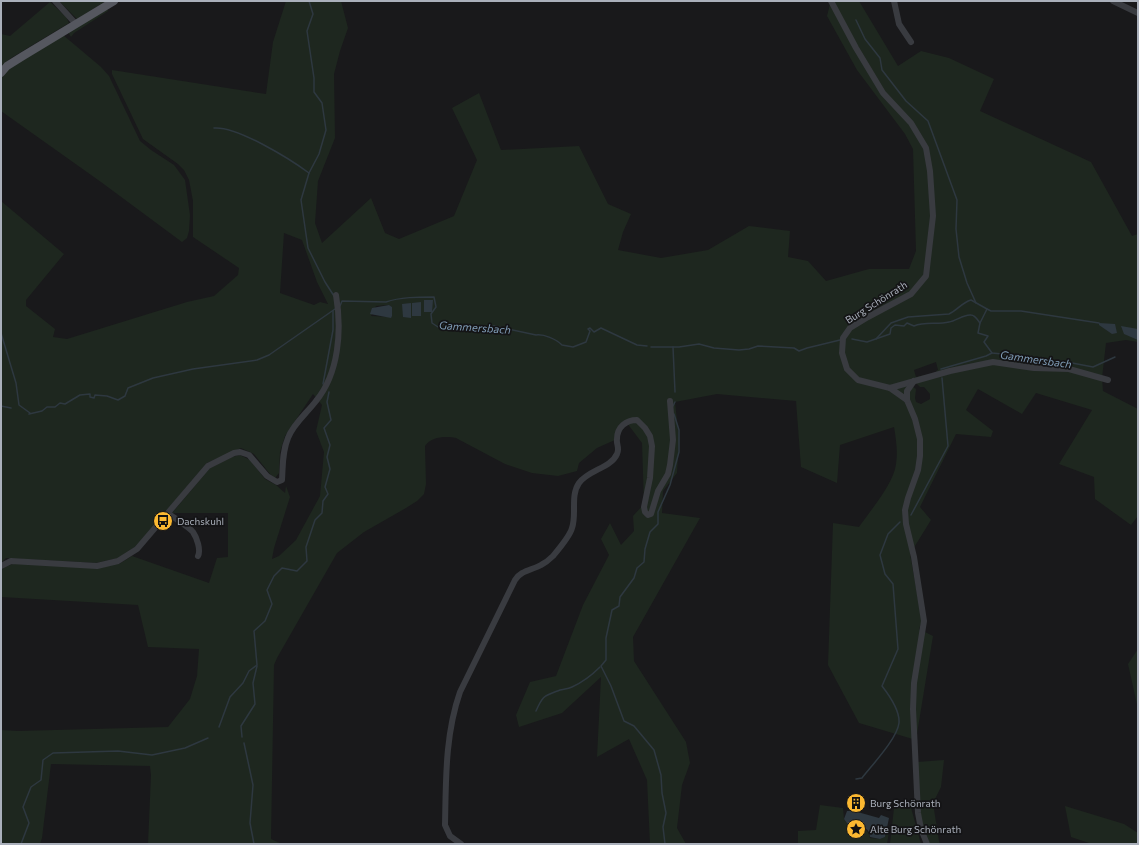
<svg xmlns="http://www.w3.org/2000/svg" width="1139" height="845" font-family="Commissioner,sans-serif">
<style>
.green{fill:#1e271f;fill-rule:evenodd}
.water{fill:#2e3840}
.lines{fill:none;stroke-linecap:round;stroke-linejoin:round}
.stream{stroke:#2e3840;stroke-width:1.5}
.minor{stroke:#393b40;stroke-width:6}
.major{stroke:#55575f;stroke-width:8}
.labels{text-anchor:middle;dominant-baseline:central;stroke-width:3.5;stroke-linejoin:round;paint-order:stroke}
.street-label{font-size:10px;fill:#aab0bb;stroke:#141416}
.poi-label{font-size:10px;fill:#aab0bb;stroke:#141416;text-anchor:start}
.water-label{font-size:11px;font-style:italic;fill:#809db7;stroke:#141416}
</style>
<rect width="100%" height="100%" fill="#19191b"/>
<!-- green -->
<g class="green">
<polygon points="59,1 106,1 77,19"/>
<path d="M 286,1 L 341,1 L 348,28 L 340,51 L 334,74 L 335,138 L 318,181 L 315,223 L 322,243 L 371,198 L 385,233 L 399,239 L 454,216 L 477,160 L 452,108 L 479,93 L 501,150 L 579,146 L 608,204 L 631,214 L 623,232 L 618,250 L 661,258 L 708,250 L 749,226 L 790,231 L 788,257 L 808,261 L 826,281 L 869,269 L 909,269 L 916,251 L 913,149 L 905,134 L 857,70 L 827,16 L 830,4 L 834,1 L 859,1 L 898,66 L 921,51 L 949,58 L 994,79 L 980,111 L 1091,162 L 1132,236 L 1138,234 L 1138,342 L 1126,340 L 1106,343 L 1102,378 L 1103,391 L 1138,409 L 1138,516 L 1131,525 L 1095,499 L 1094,477 L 1059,464 L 1092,410 L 1036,393 L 1022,414 L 978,389 L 966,410 L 993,431 L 991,437 L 956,434 L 920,507 L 931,520 L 910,554 L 922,621 L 919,629 L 933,636 L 916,740 L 859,723 L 828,665 L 833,523 L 859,527 C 870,511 894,483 896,464 C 898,452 896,439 894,427 L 840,445 L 837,483 L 801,467 L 796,401 L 717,394 L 675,402 L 679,439 L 677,473 L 663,491 L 662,513 L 700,518 L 633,637 L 634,661 L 686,742 L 690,763 L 682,785 L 677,828 L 686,844 L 650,844 L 647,780 L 629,739 L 597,757 L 601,677 L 562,713 L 519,727 L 516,715 L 530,682 L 556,676 L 583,605 L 609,555 L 601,539 L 610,523 L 621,545 L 634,531 L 633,516 L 644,504 L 642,443 L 627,423 L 617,439 L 597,448 L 579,463 L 577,471 L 558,476 L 532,473 L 505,464 L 456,438 C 447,436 431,436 425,446 L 426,484 L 424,494 L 417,501 L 406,508 L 364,532 L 337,553 L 277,658 L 274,665 L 271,839 L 282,844 L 148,844 L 151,775 L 150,766 L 51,764 L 42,838 L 40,844 L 1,844 L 1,730 L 18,731 L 168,727 L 190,699 L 197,676 L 199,649 L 148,647 L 138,605 L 1,597 L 1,570 L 5,567 L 13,564 L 119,564 L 132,556 L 209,583 L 217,558 L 228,557 L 228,513 L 172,513 L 210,468 L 232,457 L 240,455 L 250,460 L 265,479 L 276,485 L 285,493 L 286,486 L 290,497 L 274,548 L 272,559 L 279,556 L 296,540 L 320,496 L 324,452 L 316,431 L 322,405 L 313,394 L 285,436 L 280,452 L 279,473 L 275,478 L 270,474 L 254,454 L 241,448 L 207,463 L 167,510 L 160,512 L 162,516 L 135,547 L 118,558 L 96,563 L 6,558 L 1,563 L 1,201 L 64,254 L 26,300 L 26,306 L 55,329 L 53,337 L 67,339 L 187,302 L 214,296 L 238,275 L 239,268 L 193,237 L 193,201 L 189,180 L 184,170 L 178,164 L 143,139 L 112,74 L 112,70 L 266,94 L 273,42 ZM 284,233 L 302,240 L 317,282 L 328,304 L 320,302 L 314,305 L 280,293 ZM 388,305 L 392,307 L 392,316 L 391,317 L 371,316 L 376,306 ZM 936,362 L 938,370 L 936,371 L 937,373 L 930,375 L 929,374 L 916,377 L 914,370 ZM 916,383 L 920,387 L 924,387 L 930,394 L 930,399 L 921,404 L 916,402 L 915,398 L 916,389 L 912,386 Z"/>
<polygon points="50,2 66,17 69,23 11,58 1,67 1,34 10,36"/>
<polygon points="107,9 108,11 74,33 71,37 68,32"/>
<polygon points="63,35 101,67 109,76 140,141 151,150 174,165 185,180 190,215 189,231 187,238 182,242 101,182 1,111 1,76 7,70"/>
<polygon points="1138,649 1138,709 1128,664"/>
<polygon points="944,760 941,787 933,803 939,841 940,844 928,844 920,816 917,762"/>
<polygon points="910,804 921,844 890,844 894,808 898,808"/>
<path d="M 820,805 L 843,808 L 844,819 L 849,826 C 859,828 868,826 870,838 L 880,839 L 885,837 L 887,831 L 889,832 L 887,844 L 798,844 L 798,831 L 816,830 Z"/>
<polygon points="1065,806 1124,824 1138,833 1138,844 1092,844 1071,837"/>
</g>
<!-- water -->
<g class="water">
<polygon points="424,300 433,300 432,312 424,312"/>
<polygon points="421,302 421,316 412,316 412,303"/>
<polygon points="411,303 411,318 403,317 402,304"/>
<polygon points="389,305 392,307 392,316 391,318 370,314 372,308"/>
<polygon points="1099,323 1115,324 1117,333 1112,334 1099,325"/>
<polygon points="1121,326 1138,329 1138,340 1124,334"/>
<path d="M 847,811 L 854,811 L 879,818 L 881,815 L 889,818 L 885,837 L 880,839 L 870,837 C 869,825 859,827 849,826 L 844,819 Z"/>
</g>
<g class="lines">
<!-- stream -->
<g class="stream">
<polyline points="309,1 313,14 307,31 314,78 314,92 322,103 326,130 319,154 309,173 301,200 308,248 325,282 334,296"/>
<polyline points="856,20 865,39 880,58 882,70 906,101 928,121 957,200 956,229 959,257 967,283 976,303"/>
<path d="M 214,128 C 237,126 290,159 309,173"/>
<path d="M 340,306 L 342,301 L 386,302 C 400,297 418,297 434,297 L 436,307 L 431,314 L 432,323 L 438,327 L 444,324 L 457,326 L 466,325 L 477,328 L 494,326 L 536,335 C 544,334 556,339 562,345 L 573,347 L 586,342 L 590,331 L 588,329 L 590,328 L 594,332 L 601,328 L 637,345 L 647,346"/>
<polyline points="987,309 991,311 1021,311 1099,323"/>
<polyline points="1,333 16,383 19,405 30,413"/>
<path d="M 852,339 L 867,342 L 890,334 L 891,328 L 895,325 L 904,326 L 907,323 L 914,326 C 925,321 937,325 949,322 C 956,321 964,314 971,315 C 975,315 977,319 980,323 L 978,333 L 988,336 L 984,342 L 992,353 L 1023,356 L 1042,360 L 1067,362 L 1093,367 L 1115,357"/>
<path d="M 876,339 L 891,323 L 908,317 L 949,314 C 958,310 961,303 971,300 L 987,309 L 980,323"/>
<polyline points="651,347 679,347 699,344 714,348 739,350 749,349 758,346 794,348 799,351 807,348 840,340"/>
<polyline points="673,347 675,392"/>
<polyline points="941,369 986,356 992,353"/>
<polyline points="323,384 333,330 333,311"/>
<polyline points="1,406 11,408"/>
<polyline points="673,406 675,402"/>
<polyline points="29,414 42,411 47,407 55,407 60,403 65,404 80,395 90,394 90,397 94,398 95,395 107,396 118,400 125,396 128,388 153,378 193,369 257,360 269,355 335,309"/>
<polyline points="911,515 948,446 942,378"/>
<path d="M 536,711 C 543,695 544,696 560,690 C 564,689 568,689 572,687 C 583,682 592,675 600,667"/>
<polyline points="219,727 230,697 243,683 249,671 257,665 254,631 265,621 272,604 267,590 274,576 282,568 297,571 307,561 306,547 315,520 322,513 323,501 328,494 325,487 330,469 327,457 330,445 324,428 331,420 327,402 329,392"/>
<polyline points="242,737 241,726 255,704 253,683 257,666"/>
<polyline points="244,743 253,785 250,823 254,844"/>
<path d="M 856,779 L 862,778 C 872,765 897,739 899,723 C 900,711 889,695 882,686 L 898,649 L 893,584 L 885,574 L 880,555 L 888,534 L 900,522"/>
<polyline points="21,844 29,823 23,807 31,787 41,780 43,760 53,753 118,751 152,755 185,748 208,738"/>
<polyline points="665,844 663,827 666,813 662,793 661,775 654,750 634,726 624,721 611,686 601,666 606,660 606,638 612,610 619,606 620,597 634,578 637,568 644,562 645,549 650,532 658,524 658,512 670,485 679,452 679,430 674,414"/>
</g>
<!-- minor -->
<g class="minor">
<polyline points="55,1 76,24"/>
<polyline points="831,1 856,48 883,93 911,123 926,148 930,171 933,216 926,276 911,294 868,317 850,328 843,338 842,353 847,369 858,380 890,388 907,400 915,419 920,439 920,456 918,470 908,498 905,510 906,524 914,557 924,621 914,683 913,709 918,813 921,829 927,844"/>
<polyline points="894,1 899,24 911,42"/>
<polyline points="1113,1 1138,13"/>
<polyline points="890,388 950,371 993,362 1034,368 1069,369 1108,380"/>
<polyline points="907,400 907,391 914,381"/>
<path d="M 168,513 C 174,518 189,527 193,532 C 197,538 201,550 198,556"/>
<path d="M 1,566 L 11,561 L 97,566 L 118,561 L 137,549 L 208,466 L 234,453 L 240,452 L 249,455 L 267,476 L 277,482 L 282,480 C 283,466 282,452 288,438 C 293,424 307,413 316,401 C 339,373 342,330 336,295"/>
<path d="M 461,844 L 450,836 L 445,825 C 446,780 445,735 460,692 L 515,580 C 520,571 532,570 541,565 C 545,563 550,559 553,556 C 558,550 570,536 572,528 C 577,514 570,496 579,483 C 588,470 611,468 617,454 C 620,448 616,444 617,439 C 617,427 626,420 637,420 L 645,428 L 650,436 L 652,446 L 650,478 L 644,507 L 645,512 L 648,515 L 651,514 L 658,491 L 668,474 L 670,465 L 673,440 L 670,401"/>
</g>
<!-- major -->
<polyline class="major" points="1,73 7,66 23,56 114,1"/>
</g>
<!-- icons -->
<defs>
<symbol id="bus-disc" viewBox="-11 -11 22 22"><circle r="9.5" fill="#fbb831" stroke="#141416"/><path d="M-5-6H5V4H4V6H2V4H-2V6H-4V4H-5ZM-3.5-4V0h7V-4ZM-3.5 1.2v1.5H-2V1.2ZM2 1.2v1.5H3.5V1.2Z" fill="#111"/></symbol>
<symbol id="building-disc" viewBox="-11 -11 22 22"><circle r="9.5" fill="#fbb831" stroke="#141416"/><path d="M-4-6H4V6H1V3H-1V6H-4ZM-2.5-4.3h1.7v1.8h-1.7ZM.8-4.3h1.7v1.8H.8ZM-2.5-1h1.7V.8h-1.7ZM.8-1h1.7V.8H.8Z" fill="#111"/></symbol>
<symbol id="sight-disc" viewBox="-11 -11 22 22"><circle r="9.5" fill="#fbb831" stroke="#141416"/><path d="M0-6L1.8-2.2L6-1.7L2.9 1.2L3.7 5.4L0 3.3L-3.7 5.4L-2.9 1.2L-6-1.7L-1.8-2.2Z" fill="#111"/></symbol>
</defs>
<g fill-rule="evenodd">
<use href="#bus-disc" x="152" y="510" width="22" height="22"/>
<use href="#building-disc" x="845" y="792" width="22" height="22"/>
<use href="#sight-disc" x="845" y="818" width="22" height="22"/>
</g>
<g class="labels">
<!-- street labels -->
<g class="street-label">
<text transform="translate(876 302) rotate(-32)">Burg Schönrath</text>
</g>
<!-- poi labels -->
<g class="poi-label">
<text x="177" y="521">Dachskuhl</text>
<text x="870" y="803">Burg Schönrath</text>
<text x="870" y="829">Alte Burg Schönrath</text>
</g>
<!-- water labels -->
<g class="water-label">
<text transform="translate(475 327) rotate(4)">Gammersbach</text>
<text transform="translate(1036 359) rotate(8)">Gammersbach</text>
</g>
</g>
<!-- border -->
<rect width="1139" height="845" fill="none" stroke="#aab0bb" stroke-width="4"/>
</svg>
